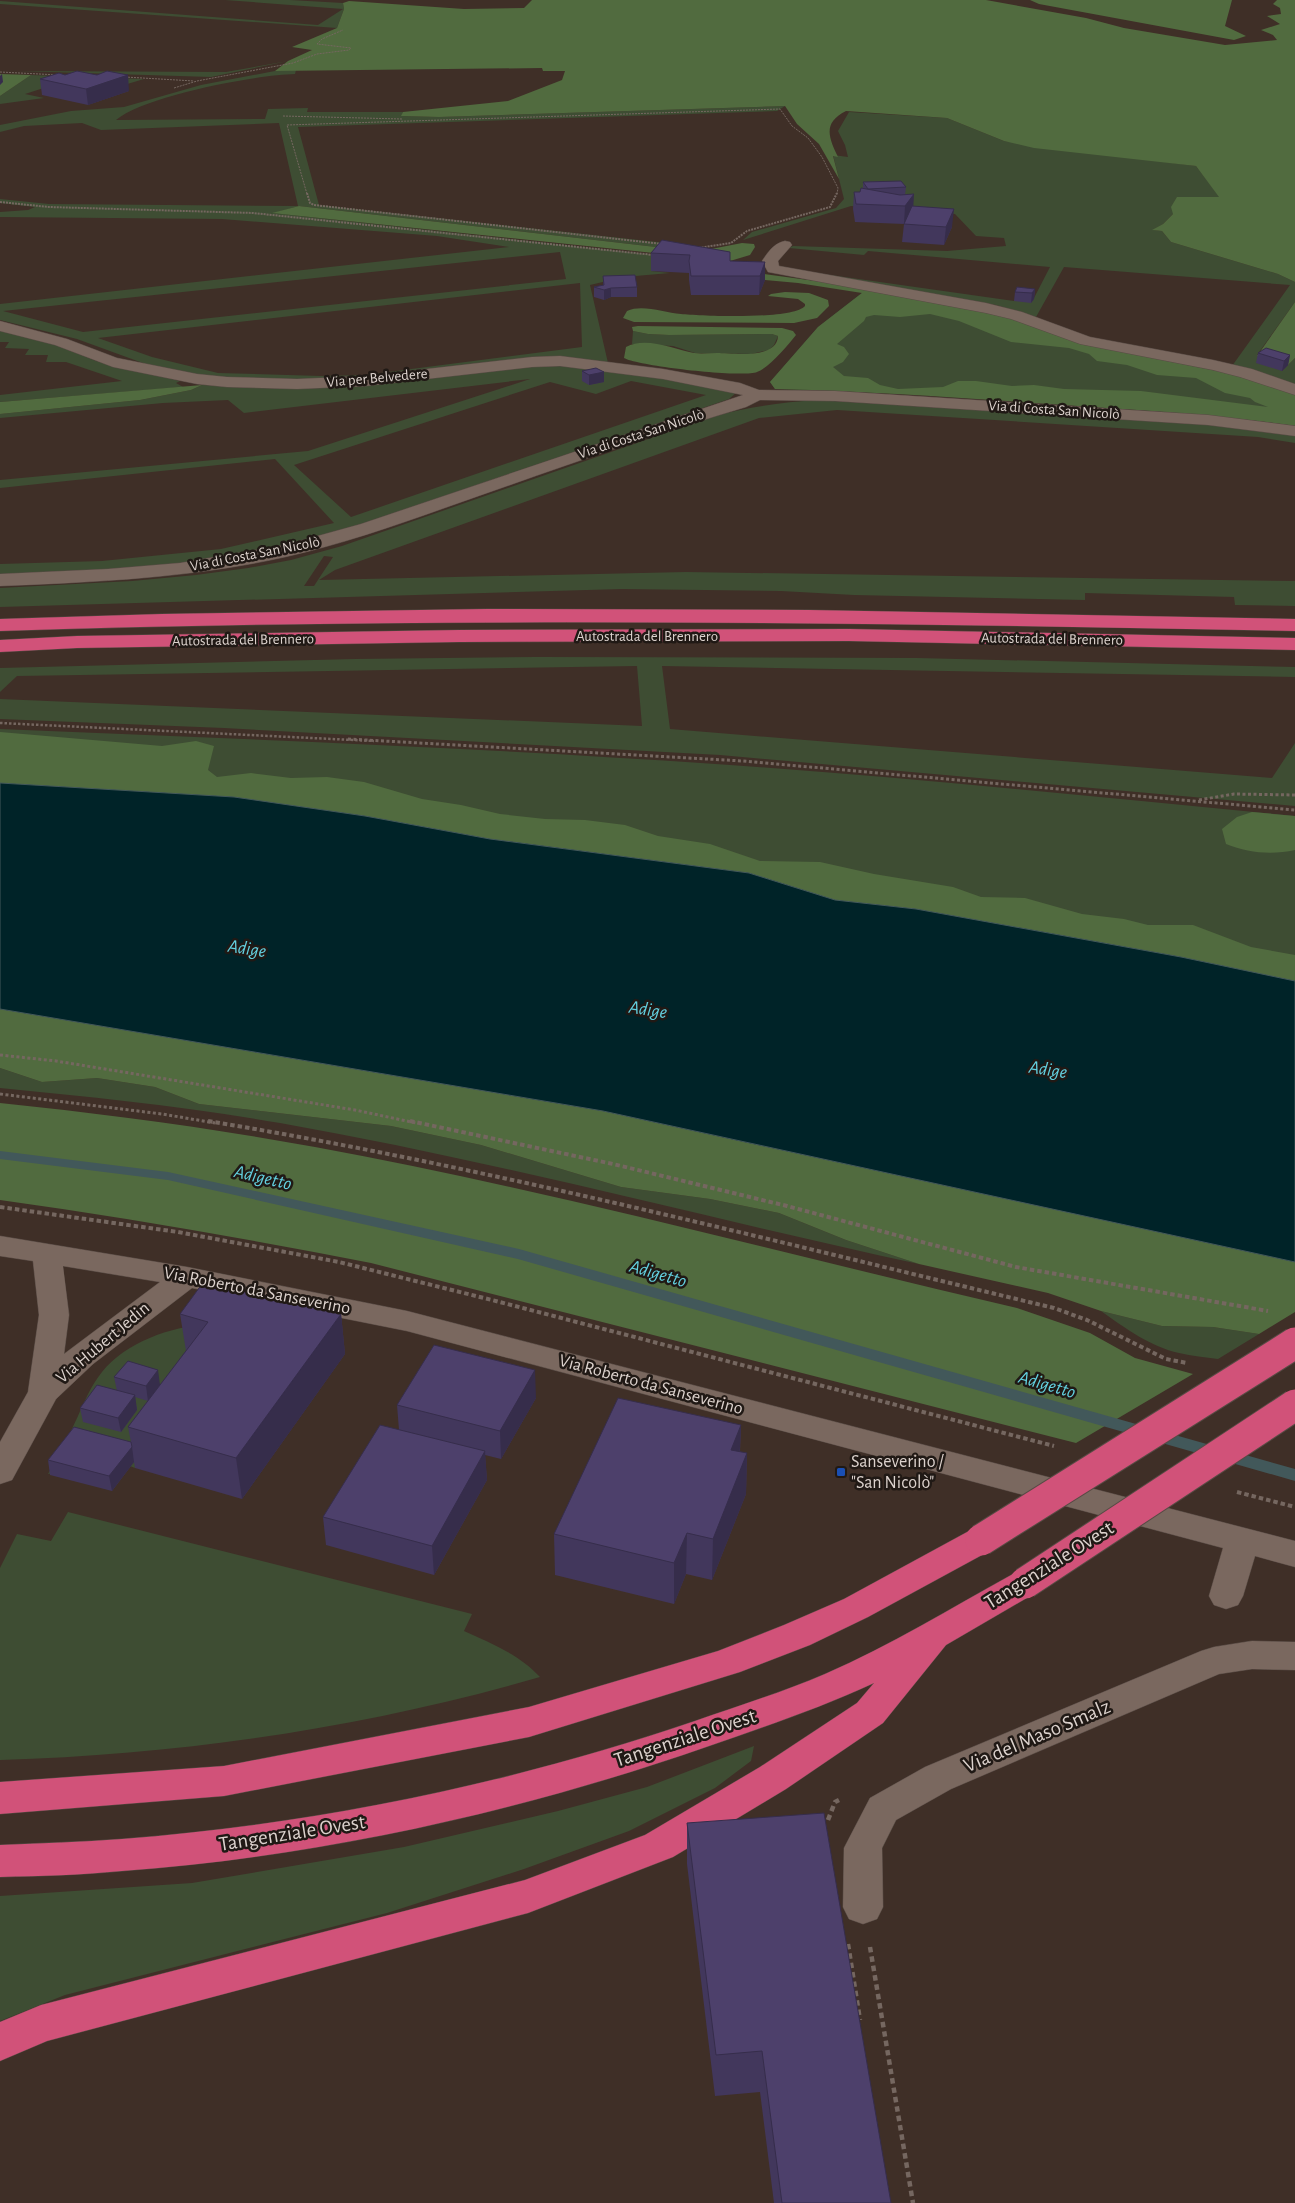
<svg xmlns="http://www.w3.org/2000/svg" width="1295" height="2203" font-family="'Alegreya Sans',sans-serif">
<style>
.green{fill:#3e4d33;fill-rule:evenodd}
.forest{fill:#516b3f;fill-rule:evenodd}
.water{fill:#002328;stroke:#42585a}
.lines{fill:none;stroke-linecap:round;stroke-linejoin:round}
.stream{fill:#42585a;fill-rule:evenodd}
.minor-casing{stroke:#584b45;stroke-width:1}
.highway-casing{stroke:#584b45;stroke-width:1}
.path-far5{stroke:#756760;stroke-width:1;stroke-dasharray:2 1;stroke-linecap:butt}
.path-far4{stroke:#756760;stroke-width:2;stroke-dasharray:2 1;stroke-linecap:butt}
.path-far3{stroke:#756760;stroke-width:2.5;stroke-dasharray:2.5 2;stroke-linecap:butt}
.path-far2{stroke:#756760;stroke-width:3;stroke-dasharray:3 2.5;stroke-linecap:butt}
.path-far1{stroke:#756760;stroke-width:4;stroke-dasharray:4.5 3;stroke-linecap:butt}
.path{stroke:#756760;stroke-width:4.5;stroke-dasharray:5.5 4;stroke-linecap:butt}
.minor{fill:#7a685f;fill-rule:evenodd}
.highway{fill:#d15279;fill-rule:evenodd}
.highway-bridge-casing{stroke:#584b45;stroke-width:33;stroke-linecap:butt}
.highway-bridge{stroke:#d15279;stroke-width:31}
.wall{fill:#42375c}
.shaded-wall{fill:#362d4b}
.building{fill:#4d406b;stroke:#362d4b}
.transit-dot{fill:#1a4fb4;stroke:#201915;stroke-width:2}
.labels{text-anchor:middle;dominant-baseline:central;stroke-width:5;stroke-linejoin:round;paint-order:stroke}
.far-street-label{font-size:15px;fill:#dcd2cd;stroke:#201915}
.street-label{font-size:18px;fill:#dcd2cd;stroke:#201915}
.poi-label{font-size:18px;fill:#dcd2cd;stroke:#201915;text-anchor:start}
.water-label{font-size:19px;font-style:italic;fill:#63d1e0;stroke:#201915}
.near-street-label{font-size:21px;fill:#dcd2cd;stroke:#201915}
</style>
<rect width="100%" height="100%" fill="#3f2f27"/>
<!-- green -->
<g class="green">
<polygon points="225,0 290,0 343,3 344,9 337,28 0,4 0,1 318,25 343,9"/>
<polygon points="288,61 211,77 18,71 226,72"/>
<path d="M 296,70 L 295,74 C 255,75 144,96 116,120 L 265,119 L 268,109 L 308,108 L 307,112 L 403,112 L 402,116 L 439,117 L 785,106 L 777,111 L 298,127 L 319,205 L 694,246 L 682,250 L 299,206 L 274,213 L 666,256 L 651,271 L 670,273 L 624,277 L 590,285 L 608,363 L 582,360 L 358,378 L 283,382 L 220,379 L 151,366 L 77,339 L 0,320 L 0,304 L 509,247 L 437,236 L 222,219 L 0,217 L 0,212 L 28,210 L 35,207 L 0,203 L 0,199 L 49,204 L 298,206 L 279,123 L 101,130 L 82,123 L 24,126 L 0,132 L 0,125 L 71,111 L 124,107 L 201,85 L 275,71 ZM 560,252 L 566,279 L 83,332 L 3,311 ZM 580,283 L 582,347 L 365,375 L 321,376 L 218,373 L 152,357 L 98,338 Z"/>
<polygon points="31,75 144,79 114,88 53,85 25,94 44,98 0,104 0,96"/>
<polygon points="849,112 947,118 1004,141 1196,166 1220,197 1173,214 1163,224 1153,230 1162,231 1171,242 1278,274 1295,282 1295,302 1257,355 1282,371 1295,358 1295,387 1232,366 1290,285 1064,267 1036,317 996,305 781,268 1014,301 1016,297 1034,298 1050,267 868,251 864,255 789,248 793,246 947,251 1006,246 1004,238 976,236 955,214 851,206 743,240 752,232 836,208 844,199 833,155 848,157 845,145 838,131"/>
<path d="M 863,292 L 1097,347 L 1196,366 L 1295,394 L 1263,421 C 1101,405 938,393 775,389 L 770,382 L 818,327 Z"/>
<polygon points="0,330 57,345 96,361 180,381 176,383 183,387 0,402 0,395 122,381 66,362 46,362 48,355 25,355 29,349 5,348 9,342 0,342"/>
<polygon points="633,331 648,334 669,335 772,334 778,336 774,345 769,350 751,354 695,353 673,346 632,344"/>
<path d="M 544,365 L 601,367 L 737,392 L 729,399 L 328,536 L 244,555 L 141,568 L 0,575 L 0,564 L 102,561 L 221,549 L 334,523 L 275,459 L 0,488 L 0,480 L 308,451 L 530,379 L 244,413 L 228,400 L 163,403 L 0,418 L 0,414 L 140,400 L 191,390 L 202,385 L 295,387 ZM 631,381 L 706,395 L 351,517 L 294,465 L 550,382 L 596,394 Z"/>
<path d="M 818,400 L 1210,425 L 1295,435 L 1295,443 L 1258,437 L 837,410 L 759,418 L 335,570 L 319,580 L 686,572 L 1295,581 L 1295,606 L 1235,605 L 1234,597 L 1085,593 L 1085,600 L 854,595 L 781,591 L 622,589 L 0,607 L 0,588 L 132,581 L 196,575 L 248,568 L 291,560 L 342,546 L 714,416 C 749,407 782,402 818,400 ZM 324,556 L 333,557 L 314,586 L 304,586 Z"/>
<polygon points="536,657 917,658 1295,667 1295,677 662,666 670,729 1272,778 1295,743 1295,806 720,755 224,728 0,719 0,699 642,726 637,666 17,676 0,692 0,668 355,659"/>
<path d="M 0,729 C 243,739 487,748 730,765 C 918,778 1107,798 1295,816 L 1295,981 L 916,909 L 835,900 L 749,873 L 490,839 L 365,816 L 234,797 L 0,783 Z"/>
<path d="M 0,1068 L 42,1082 L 97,1078 L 155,1087 L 199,1104 L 391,1126 L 481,1145 L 621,1187 L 710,1199 L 779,1213 L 846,1240 L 919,1264 C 706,1218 495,1161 280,1123 C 188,1107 94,1097 0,1088 Z"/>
<path d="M 1101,1311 L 1162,1326 L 1213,1327 L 1259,1334 L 1218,1359 C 1205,1357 1192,1356 1179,1353 C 1151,1347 1125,1328 1101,1311 Z"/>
<path d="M 208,1324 L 135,1468 L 130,1466 L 48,1474 C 59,1455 69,1436 78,1416 C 85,1400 91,1386 102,1372 C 126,1342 170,1327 208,1324 Z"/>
<path d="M 68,1512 L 472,1614 L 464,1631 C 491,1643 520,1655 540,1677 C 363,1728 185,1754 0,1760 L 0,1568 L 17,1534 L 51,1541 Z"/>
<polygon points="754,1746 751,1761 715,1788 629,1831 524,1869 387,1913 65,1995 0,2021 0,1896 192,1883 404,1847 558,1811 647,1787"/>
</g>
<!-- forest -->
<g class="forest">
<path d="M 532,0 L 986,0 L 1086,18 L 1124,28 L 1225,45 L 1277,40 L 1273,35 L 1261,30 L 1280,24 L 1267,16 L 1281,14 L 1280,8 L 1273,4 L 1277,0 L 1295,0 L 1295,282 L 1278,274 L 1171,242 L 1162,231 L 1152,230 L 1163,224 L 1173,214 L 1171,207 L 1177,197 L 1219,197 L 1196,166 L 1034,148 L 1004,141 L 947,118 L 846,111 C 822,123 829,138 838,157 L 833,156 L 839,179 L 819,144 L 797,124 L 785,106 L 439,117 L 401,116 L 403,112 L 508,101 L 562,80 L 565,71 L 543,71 L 542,68 L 275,71 L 288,61 L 312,50 L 292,47 L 337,28 L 344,9 L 343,3 L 349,1 L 464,9 L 524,8 Z"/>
<polygon points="1030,0 1232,0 1225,26 1246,36 1234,40 1039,4"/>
<polygon points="0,74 31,75 0,96"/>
<polygon points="299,206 682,250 711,249 742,243 754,244 755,247 750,255 730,261 272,213"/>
<path d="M 764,274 L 845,285 L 988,311 L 1097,347 L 1238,375 L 1295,394 L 1295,426 C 1214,414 1132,410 1050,404 C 959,398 867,391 775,389 L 770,382 L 818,327 L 862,293 L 798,283 L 765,280 ZM 930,314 L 959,321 L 1011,342 L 1069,348 L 1089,354 L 1097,361 L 1127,365 L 1157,375 L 1196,378 L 1225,393 L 1250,398 L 1255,402 L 1268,407 L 1141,391 L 1064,389 L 1034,385 L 1012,386 L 976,381 L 958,381 L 943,387 L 898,389 L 880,385 L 868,378 L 844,376 L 833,367 L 843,362 L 849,354 L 844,347 L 837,344 L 864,321 L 866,317 L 874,315 L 900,317 Z"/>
<path d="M 785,292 L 809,293 L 828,300 L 829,306 L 817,318 L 794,323 L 634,322 L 623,318 L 627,311 C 643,304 664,313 681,314 C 702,316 793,320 805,306 L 805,304 L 798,299 L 768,296 L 771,294 Z"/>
<polygon points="1295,302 1295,358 1288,365 1257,356"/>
<path d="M 638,326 L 782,328 L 793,331 L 796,335 C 787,346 770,367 757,372 C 742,378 638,366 624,358 L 626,347 C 646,336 673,349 694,353 C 701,354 709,353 717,353 C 732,353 777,360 778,336 L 772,334 L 669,335 L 648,334 L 633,331 L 632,327 Z"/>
<polygon points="202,385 191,390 140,400 0,414 0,402"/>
<polygon points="0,732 162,746 196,741 214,746 208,770 217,777 251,773 291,778 327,777 364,782 422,799 461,805 500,814 545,819 585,820 625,825 658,836 710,844 760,861 820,862 874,874 953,887 981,897 1025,898 1082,914 1124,919 1148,925 1193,925 1251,947 1295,955 1295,981 1181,957 916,909 835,900 749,873 490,839 365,816 234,797 0,783"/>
<path d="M 1252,812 L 1295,816 L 1295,850 C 1272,855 1248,853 1226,844 L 1222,829 L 1237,817 Z"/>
<polygon points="0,1009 603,1111 1295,1262 1295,1312 1259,1334 1213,1327 1162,1326 1101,1311 1048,1293 919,1264 846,1240 779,1213 710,1199 621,1187 481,1145 391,1126 199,1104 155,1087 97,1078 42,1082 0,1068"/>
<path d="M 0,1103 C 106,1114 211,1128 315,1147 C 550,1190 784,1254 1017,1308 L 1090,1333 L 1135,1358 L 1193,1374 L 1076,1443 L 371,1263 C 248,1239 124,1217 0,1200 Z"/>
</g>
<!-- water -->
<polygon class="water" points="0,783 234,797 365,816 490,839 749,873 835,900 916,909 1181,957 1295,981 1295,1262 603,1111 0,1009"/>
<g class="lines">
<!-- stream -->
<polygon class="stream" points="0,1151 168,1172 519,1249 1295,1469 1295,1481 518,1259 168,1180 0,1159"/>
<defs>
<g id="minor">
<path d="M 785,241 L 790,242 L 792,245 L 778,261 L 779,266 L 986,303 L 1022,312 L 1090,337 L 1213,360 L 1252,369 L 1295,384 L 1295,395 L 1240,377 L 1213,370 L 1080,344 L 1011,319 L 986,313 L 768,272 L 762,261 C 768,252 774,243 785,241 Z"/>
<path d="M 0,321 L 67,339 L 117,358 L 197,374 L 227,377 L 297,379 L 365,376 L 532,357 L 560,356 L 663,369 L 740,383 L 759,390 L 835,391 L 1208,415 L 1295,426 L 1295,436 L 1208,425 L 835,401 L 760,400 L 746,407 C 666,431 586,458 507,486 C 434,511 361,540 285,557 C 191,578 96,582 0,586 L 0,574 L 108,569 L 180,563 L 285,545 L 361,524 L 743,395 L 663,379 L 560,366 L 532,367 L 365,386 L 297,389 L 227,387 L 197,384 L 113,367 L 55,345 L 0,331 Z"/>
<path d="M 0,1236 L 187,1267 L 407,1311 L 1295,1541 L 1295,1567 L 1255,1556 L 1243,1596 L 1238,1605 L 1226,1609 L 1214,1605 L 1209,1596 L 1223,1548 L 407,1331 L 192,1288 L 93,1364 L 56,1399 L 12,1480 L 0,1484 L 0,1442 L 28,1392 L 39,1315 L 33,1261 L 0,1256 ZM 63,1266 L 160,1282 L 64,1354 L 69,1315 Z"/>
<polygon points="1252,1641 1295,1642 1295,1670 1252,1669 1219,1674 951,1789 896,1820 882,1848 883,1907 877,1919 863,1924 849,1919 843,1907 844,1848 870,1798 925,1767 1201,1651 1214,1647"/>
</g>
<g id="highway">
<path d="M 486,609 L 809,610 L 1295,619 L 1295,631 C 863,622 432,617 0,631 L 0,619 L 162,614 Z"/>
<polygon points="849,629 1295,638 1295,650 849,641 459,642 77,648 0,652 0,640 77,636 459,630"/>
<polygon points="981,1527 993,1531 998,1540 993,1549 868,1617 810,1645 740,1672 529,1737 224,1796 0,1814 0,1782 224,1766 529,1707 718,1651 784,1625 844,1599 969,1531"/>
<path d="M 1025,1570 L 1037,1574 L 1042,1583 L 1037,1592 L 946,1645 L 883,1723 L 786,1789 L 673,1857 L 528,1913 L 47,2041 L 0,2061 L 0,2022 L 41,2005 L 525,1880 L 645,1835 L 760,1767 L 857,1703 L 874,1683 C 820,1708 764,1727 709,1746 C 520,1812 322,1856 122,1871 C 81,1875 41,1876 0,1877 L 0,1845 C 41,1843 82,1842 122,1839 C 317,1824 510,1784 695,1721 C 738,1706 783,1692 825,1674 C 890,1646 951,1608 1013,1574 Z"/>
</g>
</defs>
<!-- minor casing -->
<use href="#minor" class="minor-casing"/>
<!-- highway casing -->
<use href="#highway" class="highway-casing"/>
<!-- path-far5 -->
<g class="path-far5">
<polyline points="0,72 59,75"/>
<polyline points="125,77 194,81"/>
<polyline points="174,88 197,81 293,63 317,54 349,50 351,48 317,44 322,39 343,30"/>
<polyline points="283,116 402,119"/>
<polyline points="307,194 287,125 780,109 792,126 808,138 822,157 838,188 837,194"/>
</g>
<!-- path-far4 -->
<g class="path-far4">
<polyline points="307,193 310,203 314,205 698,248 731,243 747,231 830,207 837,193"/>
<polyline points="0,202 49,207 253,213 654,255"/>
</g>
<!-- path-far3 -->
<polyline class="path-far3" points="0,723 374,741"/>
<!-- path-far2 -->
<g class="path-far2">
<polyline points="348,739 743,761 1295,810"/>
<polyline points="1199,800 1234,794 1295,795"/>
<polyline points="0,1055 56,1061 355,1110 416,1123"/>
<polyline points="0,1094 162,1114 215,1123"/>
</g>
<!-- path-far1 -->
<g class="path-far1">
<path d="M 208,1121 C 493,1168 773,1241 1054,1308 L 1087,1320 L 1166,1359 L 1187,1363"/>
<polyline points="410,1121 613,1164 787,1206 1016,1267 1268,1311"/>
<polyline points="0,1207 178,1232 339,1262 492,1300 1054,1446"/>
<polyline points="1237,1492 1295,1507"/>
</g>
<!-- path -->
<g class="path">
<polyline points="828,1820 835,1802 839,1800"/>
<polyline points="848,1944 860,2020"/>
<polyline points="870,1947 913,2203"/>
</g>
<!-- minor -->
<use href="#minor" class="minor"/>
<!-- highway -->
<use href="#highway" class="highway"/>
<defs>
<g id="highway-bridge">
<polyline points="981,1540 1295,1343"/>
<polyline points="1025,1583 1295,1405"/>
</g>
</defs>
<!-- highway-bridge casing -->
<use href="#highway-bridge" class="highway-bridge-casing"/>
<!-- highway-bridge -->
<use href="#highway-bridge" class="highway-bridge"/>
</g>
<!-- wall -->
<g class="wall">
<polygon points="40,79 129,91 88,105 42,95"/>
<polygon points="863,182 906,187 905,195 913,206 952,227 944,245 902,242 904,224 855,222 853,209 854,192 860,192 863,188"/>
<polygon points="662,240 730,261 765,262 765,280 759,295 691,295 689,280 689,273 651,271 651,253"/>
<polygon points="603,276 637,287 637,297 611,297 604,300 594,297 594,287 603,285"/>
<polygon points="1035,289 1034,299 1031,303 1014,301 1015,292"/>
<polygon points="1258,353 1290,355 1288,365 1282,371 1256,363"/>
<polygon points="582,371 604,372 604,382 589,385 582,381"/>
<polygon points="231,1291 341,1314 345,1354 242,1499 135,1468 134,1462 112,1491 50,1475 48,1460 131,1442 128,1427 148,1401 135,1397 137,1410 121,1432 83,1422 80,1408 117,1391 114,1377 160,1385 186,1351 180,1314"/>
<polygon points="536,1398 501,1459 485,1455 487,1480 434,1575 326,1545 323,1517 399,1430 397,1405"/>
<polygon points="741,1425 740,1452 747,1453 746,1494 712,1580 686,1574 674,1604 555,1575 554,1534"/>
<polygon points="687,1823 891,2203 774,2203 760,2092 715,2096 687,1864"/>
</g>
<!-- shaded-wall -->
<g class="shaded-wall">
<polygon points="2,74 3,82 0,85 0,76"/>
<polygon points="128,75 129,91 88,105 86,89"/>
<polygon points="914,194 913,212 904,224 905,206"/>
<polygon points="954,209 952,227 944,245 946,227"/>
<polygon points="765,262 765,280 759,295 760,276"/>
<polygon points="611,288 611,297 604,300 604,290"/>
<polygon points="1035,289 1034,299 1031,303 1032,293"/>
<polygon points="1290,355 1288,365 1282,371 1284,361"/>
<polygon points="604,372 604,382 589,385 589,375"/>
<polygon points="341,1314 345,1354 242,1499 236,1458"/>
<polygon points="158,1370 160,1385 148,1401 146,1386"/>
<polygon points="535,1370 536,1398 501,1459 500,1431"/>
<polygon points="135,1395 137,1410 121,1432 118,1418"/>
<polygon points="741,1425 739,1466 731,1450"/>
<polygon points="132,1447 134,1462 112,1491 109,1476"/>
<polygon points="485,1451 487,1480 434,1575 432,1546"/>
<polygon points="747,1453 746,1494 712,1580 713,1539"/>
<polygon points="687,1533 686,1574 674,1604 674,1563"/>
</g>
<!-- building -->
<g class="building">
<polygon points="77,71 97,75 107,71 128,75 86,89 40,79 59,73 65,75"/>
<polygon points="901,181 906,187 868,189 863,182"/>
<polygon points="861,188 900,195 914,194 905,206 856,204 854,192 860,192"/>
<polygon points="912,206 954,209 946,227 904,224"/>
<polygon points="662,240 730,252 730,261 765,262 760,276 691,276 689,261 690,255 651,253"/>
<polygon points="635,275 637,287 611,288 604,290 594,287 604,285 603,276"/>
<polygon points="1017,287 1035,289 1032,293 1015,292"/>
<polygon points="1266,348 1290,355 1284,361 1258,353"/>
<polygon points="596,368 604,372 589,375 582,371"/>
<polygon points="202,1284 231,1291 234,1288 341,1314 236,1458 128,1427 208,1322 180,1314"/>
<polygon points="434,1345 535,1370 500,1431 397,1405"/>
<polygon points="128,1361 158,1370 146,1386 114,1377"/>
<polygon points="97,1385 135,1395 118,1418 80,1408"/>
<polygon points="618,1398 741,1425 731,1450 747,1453 713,1539 687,1533 674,1563 554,1534"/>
<polygon points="380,1425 485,1451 432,1546 323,1517"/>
<polygon points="74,1427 131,1442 132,1447 109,1476 48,1460"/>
<polygon points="824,1813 891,2203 782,2203 762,2051 716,2055 687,1823"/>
</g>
<!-- markers -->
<rect class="transit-dot" x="836" y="1467" width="10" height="10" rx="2.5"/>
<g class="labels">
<!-- far-street labels -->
<g class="far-street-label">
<text transform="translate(377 378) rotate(-5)">Via per Belvedere</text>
<text transform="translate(1054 410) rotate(4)">Via di Costa San Nicolò</text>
<text transform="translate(641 434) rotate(-18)">Via di Costa San Nicolò</text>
<text transform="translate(255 554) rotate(-11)">Via di Costa San Nicolò</text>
<text x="647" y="636">Autostrada del Brennero</text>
<text transform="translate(1052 639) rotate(1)">Autostrada del Brennero</text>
<text transform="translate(243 640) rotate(-1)">Autostrada del Brennero</text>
</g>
<!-- street labels -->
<g class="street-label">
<text transform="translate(257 1291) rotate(11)">Via Roberto da Sanseverino</text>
<text transform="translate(103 1343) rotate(-40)">Via Hubert Jedin</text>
<text transform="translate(651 1385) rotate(15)">Via Roberto da Sanseverino</text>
</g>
<!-- poi labels -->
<g class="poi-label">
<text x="851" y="1462">Sanseverino /<tspan x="851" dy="21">"San Nicolò"</tspan></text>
</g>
<!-- water labels -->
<g class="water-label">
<text transform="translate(247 949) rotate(9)">Adige</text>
<text transform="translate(648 1010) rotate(9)">Adige</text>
<text transform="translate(1048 1070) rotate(9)">Adige</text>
<text transform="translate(263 1178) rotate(13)">Adigetto</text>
<text transform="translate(658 1274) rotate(16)">Adigetto</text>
<text transform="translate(1047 1385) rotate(16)">Adigetto</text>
</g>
<!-- near-street labels -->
<g class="near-street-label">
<text transform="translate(1049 1565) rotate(-32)">Tangenziale Ovest</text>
<text transform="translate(1037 1736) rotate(-23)">Via del Maso Smalz</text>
<text transform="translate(685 1738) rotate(-18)">Tangenziale Ovest</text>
<text transform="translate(292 1833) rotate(-9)">Tangenziale Ovest</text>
</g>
</g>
</svg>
